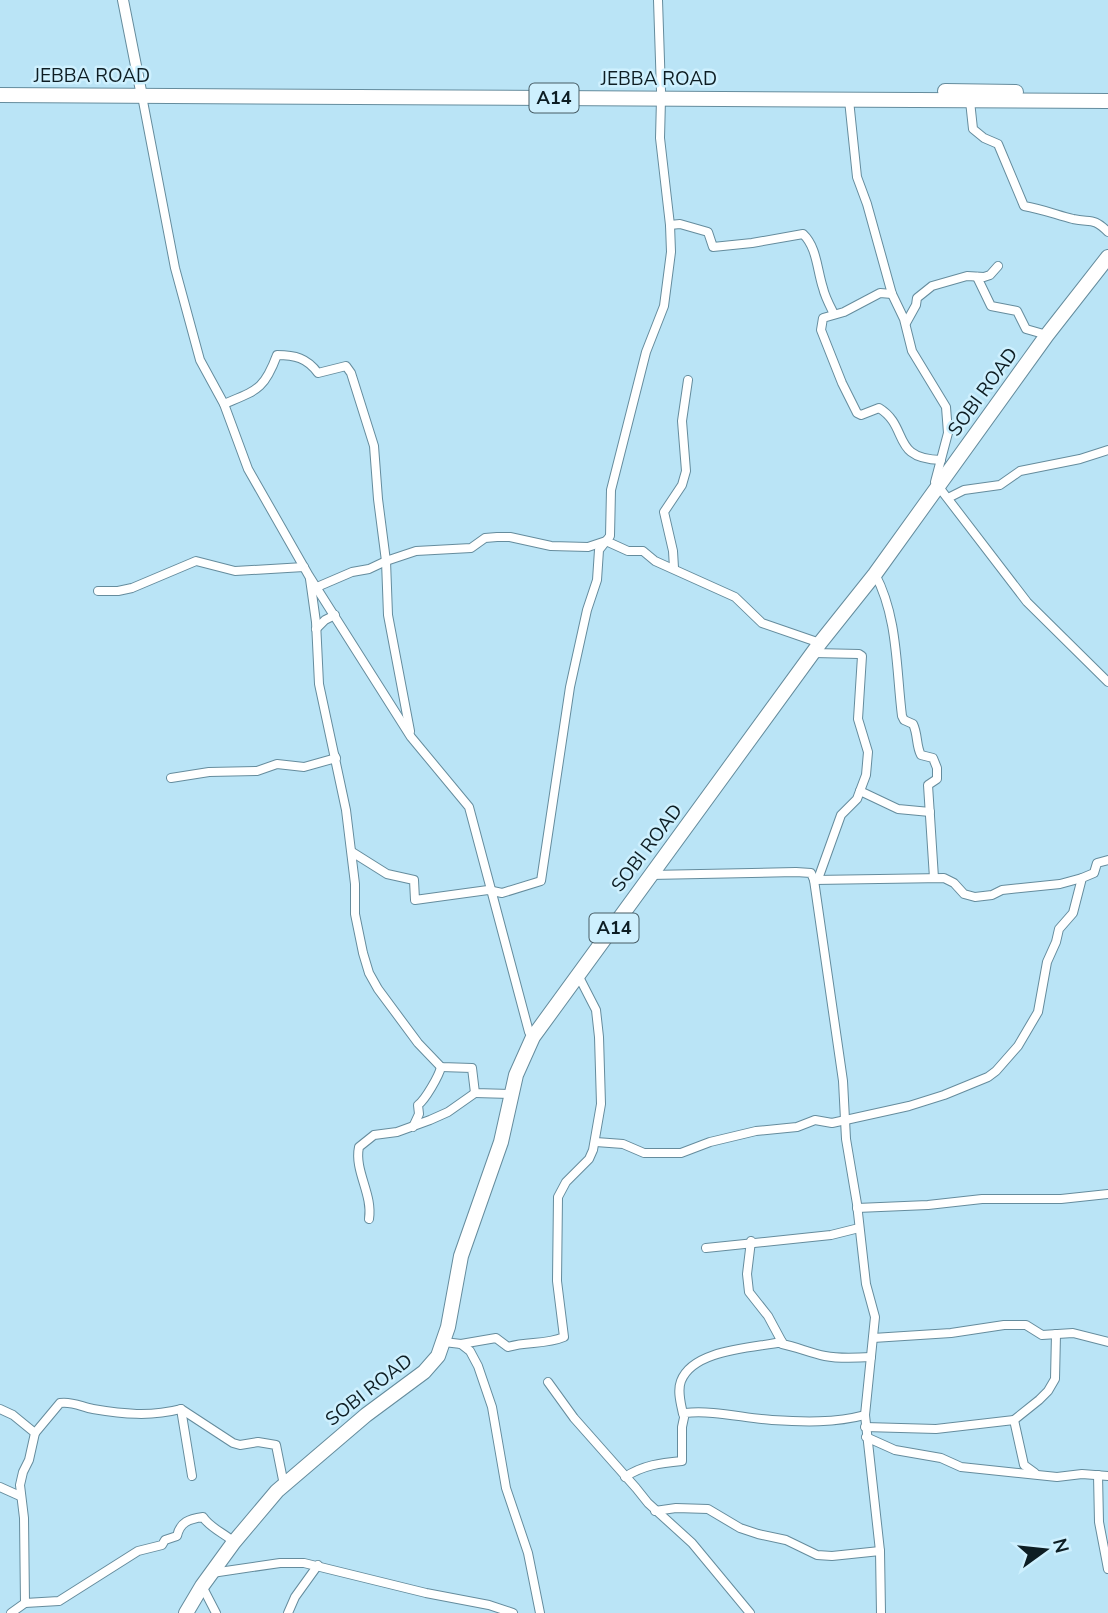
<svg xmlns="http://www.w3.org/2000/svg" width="1108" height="1613" font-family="'Nunito Sans',sans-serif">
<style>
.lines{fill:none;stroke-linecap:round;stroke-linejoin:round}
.street-casing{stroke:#658c9d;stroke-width:10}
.secondary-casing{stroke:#658c9d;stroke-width:12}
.highway-casing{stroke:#658c9d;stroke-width:16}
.street{stroke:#fff;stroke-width:8}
.secondary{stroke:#fff;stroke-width:10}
.highway{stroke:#fff;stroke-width:14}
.labels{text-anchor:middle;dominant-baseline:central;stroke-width:5;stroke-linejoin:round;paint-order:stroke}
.shield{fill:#cef0fe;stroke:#475c65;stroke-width:2}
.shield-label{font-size:18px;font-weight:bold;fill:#0d1d23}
.street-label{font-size:19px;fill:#0d1d23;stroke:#cef0fe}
</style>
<rect width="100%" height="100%" fill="#bae4f6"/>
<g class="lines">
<defs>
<g id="street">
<polyline points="658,0 661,91"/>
<polyline points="142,96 175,268 200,360 224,404 248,469 309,576 411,737 469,807 529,1032 533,1037"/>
<polyline points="849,100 857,177 867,204 892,294 904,319 912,351 946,407 948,433 935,482 1027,602 1108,682"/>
<path d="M 970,101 L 973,129 L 984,138 L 998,144 L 1024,206 C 1042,209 1057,215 1073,219 C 1091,223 1093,217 1108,232"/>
<path d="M 670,225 L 680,224 L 708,232 L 713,247 L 752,243 L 803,234 C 817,247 817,270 823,288 C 825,297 830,306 834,314"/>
<polyline points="977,277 991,306 1017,311 1026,329 1047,335"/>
<path d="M 892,294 L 880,293 L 844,312 L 823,318 L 821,330 L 842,383 L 857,413 L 861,415 L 879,408 C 910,427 890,459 941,460"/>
<polyline points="906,323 916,305 917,298 932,286 967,276 984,277 990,275 998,266"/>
<path d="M 224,404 C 257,390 264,390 277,355 C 295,355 307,358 318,373 L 346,366 L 351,373 L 374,446 L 378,499 L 386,561 L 388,615 L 410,731"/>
<polyline points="948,498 964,490 1000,485 1020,471 1080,459 1108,450"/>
<polyline points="674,568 673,551 664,512 682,485 686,471 682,421 688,380"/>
<path d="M 875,574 C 898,617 896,668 902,716 L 904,720 L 913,724 C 918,734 916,746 921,755 L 933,758 L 937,768 L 937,779 L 928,785 L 934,878"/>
<polyline points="310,579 316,622 319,684 346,810 355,884 355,914 363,953 369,973 378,989 418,1043 441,1067 472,1068 475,1093 511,1094"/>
<polyline points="317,587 352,572 369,569 386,561 416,551 471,548 485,538 497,537 510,537 551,546 588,547 606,541 628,551 643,551 655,561 735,597 762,623 820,643"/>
<polyline points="98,591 118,591 132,588 196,561 235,571 304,567"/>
<polyline points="316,629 325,620 335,615"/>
<polyline points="814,653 859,654 862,656 858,719 868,752 866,775 857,799 841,815 818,879"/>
<polyline points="171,778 209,772 257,771 277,764 304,767 336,758 335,756"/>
<polyline points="860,791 898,809 930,812"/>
<polyline points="352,852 387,874 414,880 415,900 488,890 502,893 541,881 570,687 587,610 597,580 599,550 610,536 611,490 646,352 664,306 671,252 670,225 660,138 661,99"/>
<polyline points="650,875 796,872 811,873 814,880 843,1081 846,1139 857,1204 866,1284 875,1317 865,1415 880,1551 881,1613"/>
<polyline points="814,880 944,878 954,883 964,894 975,897 992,895 1002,890 1060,884 1082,878"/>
<path d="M 413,1127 L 419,1114 L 418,1105 C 425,1100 439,1076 441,1067"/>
<polyline points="596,1142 623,1144 644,1153 681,1153 710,1142 756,1131 797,1127 815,1120 832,1123 909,1106 944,1095 988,1077 996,1071 1018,1046 1038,1012 1047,962 1056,942 1059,929 1073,913 1082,878 1094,873 1097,863 1108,860"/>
<polyline points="857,1208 928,1205 982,1199 1061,1199 1108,1194"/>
<path d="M 369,1219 C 373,1194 354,1171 359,1147 L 374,1135 L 397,1132 L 430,1120 L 448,1112 L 475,1093"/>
<polyline points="751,1241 747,1274 749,1292 768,1316 782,1342"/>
<polyline points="706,1248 831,1235 859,1228"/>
<polyline points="873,1338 951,1333 1004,1325 1026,1325 1042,1335 1073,1333 1108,1342"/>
<polyline points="444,1342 461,1344 470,1351 478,1366 492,1407 506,1488 528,1553 540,1613"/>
<path d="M 461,1344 L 496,1338 L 508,1347 C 527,1341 545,1345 564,1337 L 557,1281 L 558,1197 L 566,1182 L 589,1159 L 593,1150 L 601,1104 L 599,1037 L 596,1010 L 578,975"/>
<polyline points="548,1382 574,1418 636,1488 648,1503 692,1543 750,1613"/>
<polyline points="0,1409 13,1415 35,1433 29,1460 23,1472 20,1485 24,1518 25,1603 11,1613"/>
<polyline points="181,1409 192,1476"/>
<path d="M 683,1414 C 681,1404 677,1391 681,1381 C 693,1349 753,1348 782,1342 L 782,1344 C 797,1347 810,1353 825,1356 C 840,1359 856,1358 871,1357"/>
<polyline points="1014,1420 1024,1465 1035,1473"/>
<polyline points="865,1427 936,1429 1014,1420 1039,1400 1048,1391 1055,1379 1056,1334"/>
<path d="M 35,1433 L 60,1403 C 72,1401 82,1407 93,1409 C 123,1414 150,1417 181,1409 L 233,1443 L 240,1445 L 258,1442 L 276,1445 L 284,1485"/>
<polyline points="866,1437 895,1450 941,1458 961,1467 1057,1477 1082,1474 1108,1476"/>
<polyline points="1098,1475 1099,1522 1108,1569"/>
<path d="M 625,1477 C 643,1465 661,1463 682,1461 L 682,1427 L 685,1413 C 714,1410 743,1418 772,1420 C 803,1422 835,1423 865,1415"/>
<polyline points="0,1487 20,1496"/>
<polyline points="655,1511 676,1508 708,1509 740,1528 758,1534 786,1540 817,1555 832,1556 880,1551"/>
<polyline points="212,1573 280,1563 304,1563 426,1593 489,1605 513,1613"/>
<polyline points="202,1586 216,1613"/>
<path d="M 25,1603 L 59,1601 L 138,1551 L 162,1545 L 165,1540 L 177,1536 C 180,1522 189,1519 203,1517 C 210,1528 224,1533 234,1542"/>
<polyline points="288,1613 295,1597 318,1565"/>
</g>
<polyline id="secondary" points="123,0 142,96"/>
<g id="highway">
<polyline points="945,91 1016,92"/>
<polyline points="0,95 1108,101"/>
<polyline points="186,1613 202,1586 234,1542 277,1491 366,1415 424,1372 438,1356 448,1327 461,1256 501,1142 516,1075 533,1037 820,643 875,574 1047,335 1108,257"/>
</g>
</defs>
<!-- street casing -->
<use href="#street" class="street-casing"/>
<!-- secondary casing -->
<use href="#secondary" class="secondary-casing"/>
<!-- highway casing -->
<use href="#highway" class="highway-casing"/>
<!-- street -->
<use href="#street" class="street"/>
<!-- secondary -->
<use href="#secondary" class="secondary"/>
<!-- highway -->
<use href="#highway" class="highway"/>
</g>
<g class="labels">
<!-- shield labels -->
<g class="shield">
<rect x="529.5" y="83.5" width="49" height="29" rx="5"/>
<rect x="589.5" y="913.5" width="49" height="29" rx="5"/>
</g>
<g class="shield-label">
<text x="554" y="98">A14</text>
<text x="614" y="928">A14</text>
</g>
<!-- street labels -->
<g class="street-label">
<text x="92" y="76">JEBBA ROAD</text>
<text x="659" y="79">JEBBA ROAD</text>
<text transform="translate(983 392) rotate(-54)">SOBI ROAD</text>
<text transform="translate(647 848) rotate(-53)">SOBI ROAD</text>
<text transform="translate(369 1390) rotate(-38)">SOBI ROAD</text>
</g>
</g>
<!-- north arrow -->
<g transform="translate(1045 1550) rotate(75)" stroke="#cef0fe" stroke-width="5" paint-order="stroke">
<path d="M0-5L12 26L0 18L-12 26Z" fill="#0d1d23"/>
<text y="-10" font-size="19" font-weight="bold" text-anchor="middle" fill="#0d1d23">N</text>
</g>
</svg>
